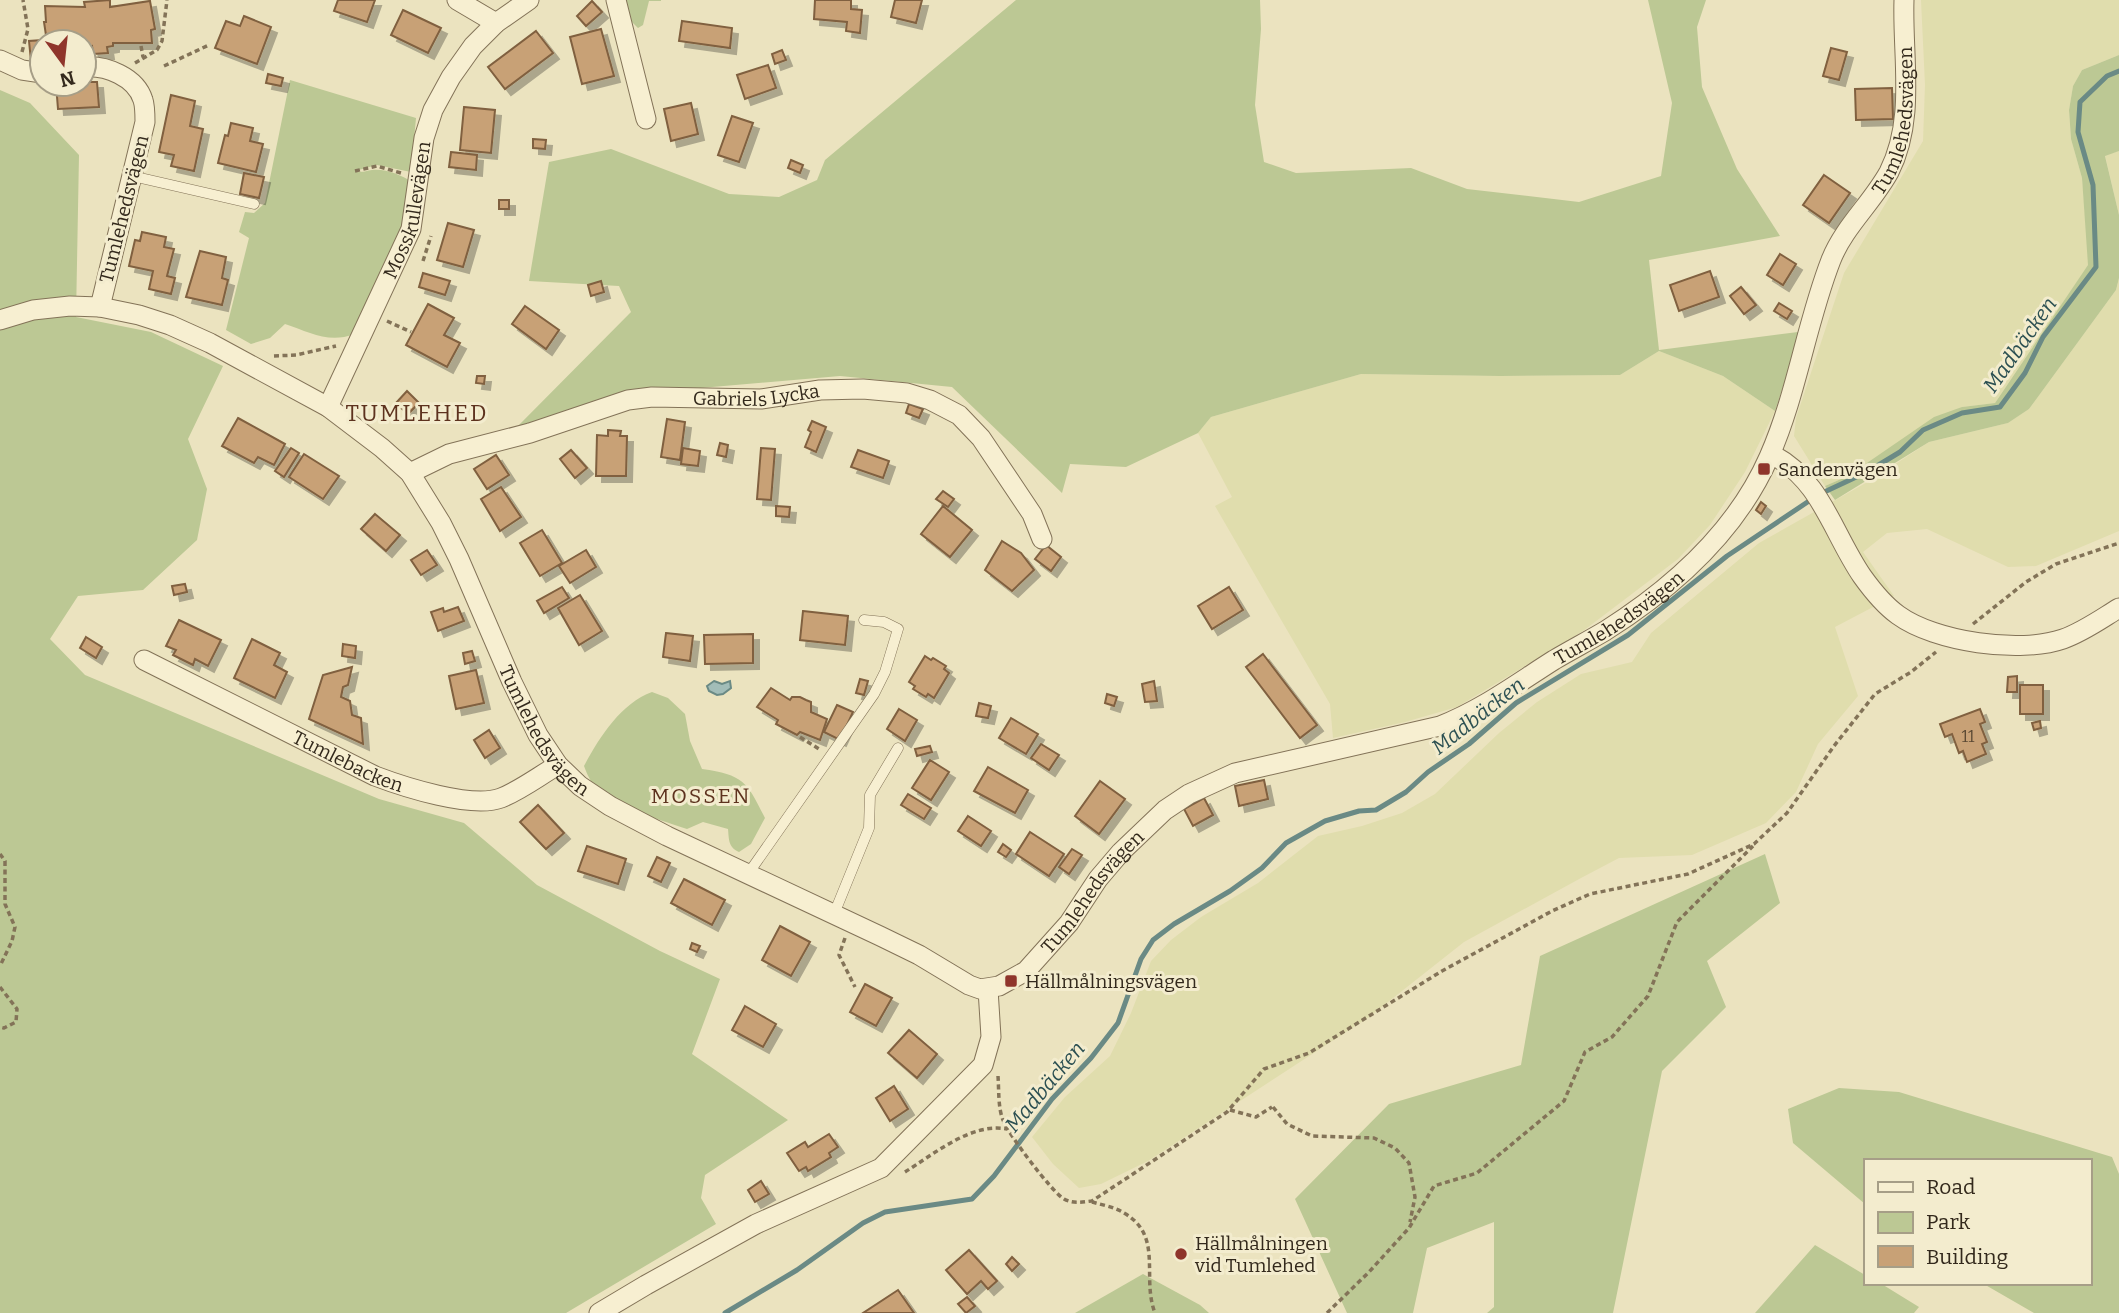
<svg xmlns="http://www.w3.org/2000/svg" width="2119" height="1313" font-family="Bitter,serif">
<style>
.farmland{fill:#e0ddad}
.green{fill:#bcc894}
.water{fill:#a2bdb8;stroke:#6a8a85;stroke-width:2}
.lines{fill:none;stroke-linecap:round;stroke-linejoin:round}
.stream{stroke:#6a8a85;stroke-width:5}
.building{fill:#c8a176;stroke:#80603f;stroke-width:2;filter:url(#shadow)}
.lane-casing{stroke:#837358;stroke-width:11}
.street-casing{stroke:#837358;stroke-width:21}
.path{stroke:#837358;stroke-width:3.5;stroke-dasharray:5 3.5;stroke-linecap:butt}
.lane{stroke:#f7efd1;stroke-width:10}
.street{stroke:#f7efd1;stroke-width:19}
.poi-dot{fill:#8f352b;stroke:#f3ecce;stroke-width:2.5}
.labels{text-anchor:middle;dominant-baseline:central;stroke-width:6;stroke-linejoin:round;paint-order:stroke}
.number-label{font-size:16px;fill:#584732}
.street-label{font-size:19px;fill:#33291c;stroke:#f3ecce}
.poi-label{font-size:19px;fill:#33291c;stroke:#f3ecce;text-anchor:start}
.water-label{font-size:21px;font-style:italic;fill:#2c5052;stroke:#f3ecce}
.neighbourhood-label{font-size:21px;letter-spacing:2px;fill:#5d321e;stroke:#f3ecce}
.quarter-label{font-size:23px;letter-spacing:2px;fill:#5d321e;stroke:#f3ecce}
</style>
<defs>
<filter id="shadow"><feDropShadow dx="6" dy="6" stdDeviation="0" flood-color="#0004"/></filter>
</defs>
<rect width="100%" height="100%" fill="#ebe3bf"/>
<!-- farmland -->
<g class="farmland">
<polygon points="1921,0 2119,0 2119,55 2082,70 2073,86 2069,110 2071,139 2082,178 2089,264 1995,403 1962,407 1848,476 1825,486 1794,436 1796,418 1844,273 1923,141 1925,85"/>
<polygon points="2119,151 2119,215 2105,155"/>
<polygon points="2119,278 2119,531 2036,566 2008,567 1927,529 1887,533 1863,552 1894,596 1835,627 1858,696 1818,744 1796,792 1766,823 1692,855 1619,858 1581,878 1464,942 1369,1017 1148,1161 1101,1184 1079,1188 1053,1164 1032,1137 1065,1097 1110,1056 1131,1013 1151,961 1171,940 1201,917 1258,883 1318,836 1362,826 1402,813 1435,794 1499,733 1537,702 1581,674 1632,662 1651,633 1759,543 1871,480 1929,442 2008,423 2029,409 2116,290"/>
<polygon points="1659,351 1723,376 1775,411 1745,472 1710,525 1678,559 1583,631 1457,707 1405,722 1333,738 1330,704 1215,506 1232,497 1198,433 1211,417 1361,374 1500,376 1620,375"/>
</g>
<!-- green -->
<g class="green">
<polygon points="624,0 661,0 661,1 649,1 643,25 638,28 627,17"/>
<polygon points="1016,0 1260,0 1261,29 1255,105 1264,162 1296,173 1411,168 1467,189 1579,202 1661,176 1672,103 1648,0 1706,0 1697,27 1702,87 1737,169 1780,236 1649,260 1659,350 1798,332 1788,372 1775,411 1723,376 1659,351 1620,375 1500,376 1361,374 1211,417 1198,433 1126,467 1070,464 1062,493 952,387 840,376 632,394 517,427 631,312 619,286 529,281 549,162 611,149 729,194 779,197 817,180 825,160"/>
<polygon points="2119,55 2119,151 2105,156 2119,215 2119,278 2116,290 2029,409 2008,423 1929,442 1835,500 1825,486 1848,476 1934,417 1962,407 1995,403 2088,265 2082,178 2071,139 2069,110 2073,86 2082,70"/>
<path d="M 290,80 L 416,118 L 411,172 L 377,165 L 355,171 C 362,173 365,171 372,170 C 384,168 402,175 412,182 L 400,235 L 354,334 C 329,344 309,332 285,324 L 270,338 L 251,344 L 226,330 L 249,238 L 239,232 L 245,212 L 254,213 L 265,203 Z"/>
<polygon points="0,90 30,103 79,155 76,317 151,332 223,366 188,439 207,489 197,540 143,590 78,596 50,639 85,675 379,799 464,823 537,885 660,951 720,979 692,1054 788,1120 705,1175 701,1198 716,1224 566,1313 0,1313"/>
<path d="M 652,692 L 668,698 L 685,714 L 690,741 L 702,769 C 744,775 747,782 765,818 L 751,844 L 739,852 C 728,847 729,839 728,829 L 703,822 L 687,829 C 669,823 612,805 601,794 C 593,786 588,777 584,766 C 599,738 621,703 652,692 Z"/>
<polygon points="1765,854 1780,903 1707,961 1726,1007 1662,1071 1613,1313 1487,1313 1494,1307 1494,1222 1427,1248 1413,1313 1347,1313 1295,1199 1389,1104 1521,1065 1540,956"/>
<polygon points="1839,1088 1899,1092 2112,1157 2119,1174 2119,1313 2034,1313 1982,1283 2089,1283 2089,1161 1865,1161 1865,1204 1793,1143 1788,1109"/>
<polygon points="1815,1245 1865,1275 1865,1283 1880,1283 1919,1307 1914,1313 1755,1313"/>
<polygon points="1143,1274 1200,1305 1209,1313 1075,1313"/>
</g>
<!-- water -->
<polygon class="water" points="714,681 722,684 730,681 731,688 723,694 717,695 709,691 707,686"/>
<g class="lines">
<!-- stream -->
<g class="stream">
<polyline points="1820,494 1867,472 1900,452 1923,430 1962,413 2000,407 2025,373 2043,337 2096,267 2093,185 2078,132 2080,102 2107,76 2119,71"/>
<polyline points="725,1313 797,1270 863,1223 885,1212 972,1199 994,1176 1052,1099 1091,1058 1118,1023 1141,959 1153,940 1174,924 1230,891 1262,868 1286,843 1325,821 1359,811 1376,810 1406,792 1428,772 1469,744 1516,703 1628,635 1727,556 1812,499"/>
</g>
</g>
<!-- building -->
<g class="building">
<polygon points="110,0 110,7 150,1 155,29 151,30 152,43 113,43 113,46 107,47 108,53 93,54 92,46 86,47 84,42 47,42 44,22 46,22 45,6 85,7 84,2"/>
<polygon points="338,0 375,0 367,22 334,11"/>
<polygon points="815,0 851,0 851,9 862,10 860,33 846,31 847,22 814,19"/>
<polygon points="895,0 922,0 916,23 891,17"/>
<polygon points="592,1 602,12 586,26 577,16"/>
<polygon points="403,10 441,28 428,53 391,35"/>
<polygon points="244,16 271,27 257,64 215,48 226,21 240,26"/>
<polygon points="682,21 732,28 730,48 679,41"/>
<polygon points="601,29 614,76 582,84 570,37"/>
<polygon points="536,31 553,53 505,89 488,67"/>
<polygon points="44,40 42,42 42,60 31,61 29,41"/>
<polygon points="1831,48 1847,52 1839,80 1823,76"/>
<polygon points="782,50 786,60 775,64 772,54"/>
<polygon points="768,65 776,88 745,99 737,75"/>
<polygon points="268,74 283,78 281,86 266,83"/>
<polygon points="84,82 97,82 99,107 58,109 56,84"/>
<polygon points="1892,88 1893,119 1856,120 1855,89"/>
<polygon points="171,95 195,101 190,126 203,129 194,171 171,166 174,155 159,152"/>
<polygon points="691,103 698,134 671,141 664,109"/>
<polygon points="464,107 495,110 491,153 460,150"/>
<polygon points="732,116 753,123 739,162 718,155"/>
<polygon points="231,123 253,128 250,141 263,144 256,172 218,163 225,135 228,136"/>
<polygon points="533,139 546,140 545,149 533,148"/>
<polygon points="451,152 477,155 476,170 449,167"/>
<polygon points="791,160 803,165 800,173 788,168"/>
<polygon points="244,173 264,177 259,198 240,194"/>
<polygon points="1824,175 1850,193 1829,223 1803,205"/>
<rect x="499" y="200" width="10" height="9"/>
<polygon points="448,223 474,230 463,267 437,260"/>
<polygon points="142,232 166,237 164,247 174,249 167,276 175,278 171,294 149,289 153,271 129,266 135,240 140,241"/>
<polygon points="200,251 226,257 222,278 228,280 222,305 186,297"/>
<polygon points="1780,254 1796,264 1783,285 1767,275"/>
<polygon points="1710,271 1719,297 1679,311 1670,285"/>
<polygon points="423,273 450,281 445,295 419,287"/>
<polygon points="601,281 604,292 591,296 588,285"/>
<polygon points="1741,287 1756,305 1744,314 1730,296"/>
<polygon points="1779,303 1792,311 1787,319 1774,311"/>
<polygon points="428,304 454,318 444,335 460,343 447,367 406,345"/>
<polygon points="525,306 559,330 546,349 512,324"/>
<polygon points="477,376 485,376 484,384 476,383"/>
<polygon points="407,391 419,403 408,414 396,403"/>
<polygon points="909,404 923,409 919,418 906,413"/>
<polygon points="238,418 285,444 274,465 258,457 254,463 222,446"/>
<polygon points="667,419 685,422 680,460 661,457"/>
<polygon points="812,421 826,427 816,452 805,447 811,432 808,430"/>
<polygon points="608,430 621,431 620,436 627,436 626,476 596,476 597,435 608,436"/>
<polygon points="720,443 728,445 726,457 717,455"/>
<polygon points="291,448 299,453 284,477 275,471"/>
<polygon points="683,448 700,451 698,466 681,464"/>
<polygon points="761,448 775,449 771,500 757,499"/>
<polygon points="571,450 587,468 575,478 560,459"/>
<polygon points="858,450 889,461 883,478 851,467"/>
<polygon points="304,454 339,476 323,499 289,477"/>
<polygon points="496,455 509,475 487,489 474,469"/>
<polygon points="501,487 521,517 500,531 481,499"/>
<polygon points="943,491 954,499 948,507 936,499"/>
<polygon points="1761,502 1766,506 1761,514 1756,510"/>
<polygon points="776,506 790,507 789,517 776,516"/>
<polygon points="943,506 972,530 950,557 921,534"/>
<polygon points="375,514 400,535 386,551 361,529"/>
<polygon points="542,530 562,563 540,576 520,543"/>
<polygon points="1002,541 1021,553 1034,570 1012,591 985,570"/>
<polygon points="1046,545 1061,557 1051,571 1035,559"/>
<polygon points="427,550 437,565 421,575 411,560"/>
<polygon points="586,550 596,567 570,583 559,566"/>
<polygon points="185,584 187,592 174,595 172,586"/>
<polygon points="562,587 569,598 544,613 537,601"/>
<polygon points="1229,587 1243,610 1212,629 1198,606"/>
<polygon points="580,595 602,631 579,645 558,608"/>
<polygon points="458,607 464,621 438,631 431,612 443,608 444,612"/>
<polygon points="803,611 848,616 845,645 800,640"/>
<polygon points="179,620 221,640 208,666 195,659 193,665 173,655 176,650 166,646"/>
<polygon points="666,633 693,636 690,661 663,657"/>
<polygon points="753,634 753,663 705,664 704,635"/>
<polygon points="86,637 102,647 96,658 80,648"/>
<polygon points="252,639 280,653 274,665 287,672 275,698 234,678"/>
<polygon points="343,644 356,646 355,658 342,656"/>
<polygon points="472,651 475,661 465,664 463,653"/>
<polygon points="1263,654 1317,725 1300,738 1246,667"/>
<polygon points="925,656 931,660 933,658 946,666 944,669 949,673 934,698 928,694 926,697 913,689 915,686 909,682"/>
<polygon points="352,667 348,685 343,687 341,697 350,701 352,715 361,718 363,744 309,719 323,675"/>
<polygon points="476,670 484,703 456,709 449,676"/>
<polygon points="2017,676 2017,692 2007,692 2008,677"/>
<polygon points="860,679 868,681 864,695 856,693"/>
<polygon points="1154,681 1157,701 1145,702 1142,684"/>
<rect x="2020" y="685" width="23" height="29"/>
<polygon points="771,688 790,700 792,697 800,697 806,700 811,702 811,712 827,719 820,740 800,732 797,735 776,724 778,720 757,707"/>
<polygon points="1107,694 1117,697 1114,706 1105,703"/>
<polygon points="979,703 991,706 988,718 976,716"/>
<polygon points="837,705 853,712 840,740 824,732"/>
<polygon points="899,709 917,720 905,741 887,729"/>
<polygon points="1980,709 1985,722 1980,724 1987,742 1982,744 1986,754 1967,762 1963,751 1959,753 1952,734 1945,737 1940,724"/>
<polygon points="1011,718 1038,734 1026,754 999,738"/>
<polygon points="2040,721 2041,728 2034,730 2032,723"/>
<polygon points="489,730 500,748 485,758 474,740"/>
<polygon points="1041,744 1059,755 1049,770 1031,758"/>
<polygon points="930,746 932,752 917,756 915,749"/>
<polygon points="930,760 949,772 931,800 912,788"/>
<polygon points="988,767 1028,790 1015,813 974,791"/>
<polygon points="1264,780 1268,799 1239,806 1235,786"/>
<polygon points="1100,781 1125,799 1099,834 1075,816"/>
<polygon points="908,794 931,808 924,819 901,805"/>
<polygon points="1204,798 1213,815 1193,826 1184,809"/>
<polygon points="538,805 564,833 546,849 520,822"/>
<polygon points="968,816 991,831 981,846 958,831"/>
<polygon points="1030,832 1064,854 1049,876 1016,854"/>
<polygon points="1003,844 1011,850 1006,857 998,852"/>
<polygon points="587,846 626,859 618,884 578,871"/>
<polygon points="1072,849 1082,855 1069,874 1059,867"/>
<polygon points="657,857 670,863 661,882 648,876"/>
<polygon points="684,879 725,900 712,925 671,903"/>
<polygon points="780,926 810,942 791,976 762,960"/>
<polygon points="692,943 700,946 697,952 690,949"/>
<polygon points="865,984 892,998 876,1026 850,1012"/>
<polygon points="745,1006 776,1024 763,1047 732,1030"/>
<polygon points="909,1030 937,1054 917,1078 888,1053"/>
<polygon points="894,1086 908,1109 890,1121 876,1098"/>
<polygon points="829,1134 838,1147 829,1153 831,1157 808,1171 806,1167 799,1171 787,1153 805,1142 808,1147"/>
<polygon points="761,1181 769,1194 755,1202 748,1190"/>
<polygon points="969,1250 997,1281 988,1289 981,1281 967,1294 946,1270"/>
<polygon points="1012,1257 1019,1264 1012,1271 1006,1264"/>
<polygon points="898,1290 914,1313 863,1313"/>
<polygon points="967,1297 975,1306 966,1313 958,1304"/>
</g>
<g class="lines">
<defs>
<g id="lane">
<polyline points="132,176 254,204"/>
<polyline points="748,874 874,694 885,672 898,629 884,622 864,620"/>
<polyline points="834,914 869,828 870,795 898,748"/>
</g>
<g id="street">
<polyline points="457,0 496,23"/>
<polyline points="616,0 646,119"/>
<polyline points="0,60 22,70 42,73"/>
<path d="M 84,67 C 106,65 136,77 143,100 C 145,106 145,115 145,122 L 100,307"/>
<path id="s1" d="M 0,320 L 33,310 L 70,306 L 100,307 L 139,315 L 170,325 L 210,343 L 328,407 L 382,448 L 410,473 L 441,523 L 459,559 L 512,682 L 538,735 L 558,765 L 580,786 L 610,806 L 667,836 L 880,936 L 919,955 L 969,985 L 980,989 L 999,986 L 1026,971 L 1069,923 L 1098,879 L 1121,852 L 1165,810 L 1189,794 L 1235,773 L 1440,726 C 1483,709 1516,684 1554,660 C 1571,650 1588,641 1605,631 C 1673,588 1736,532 1769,457 C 1797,394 1806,324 1831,260 C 1844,227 1872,203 1889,172 C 1916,119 1902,57 1904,0"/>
<path id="s2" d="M 328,407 L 411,229 L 424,138 L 433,110 L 451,77 L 473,46 L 496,23 L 529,0"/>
<path d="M 1771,454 C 1821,479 1832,532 1862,576 C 1872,590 1884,605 1898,615 C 1935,642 2020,654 2063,639 C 2083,632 2101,619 2119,608"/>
<path id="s3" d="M 410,473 L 449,454 L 530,433 L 628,400 L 652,397 L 761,399 L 820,390 L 863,389 L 907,393 L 930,400 L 959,415 L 981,438 L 1032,514 L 1042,539"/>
<path id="s4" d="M 144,660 L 375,776 C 404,787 472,809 501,798 C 521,790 539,776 558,765"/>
<polyline points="599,1313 646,1285 756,1224 881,1168 983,1065 991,1037 988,989"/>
</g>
</defs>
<!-- lane casing -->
<use href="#lane" class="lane-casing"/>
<!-- street casing -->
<use href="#street" class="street-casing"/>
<!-- path -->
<g class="path">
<polyline points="141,46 143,57"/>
<polyline points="22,52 28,29 23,0"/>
<polyline points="135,63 157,50 162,41 167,0"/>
<polyline points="164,66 209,45"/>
<polyline points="355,171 377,166 401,173"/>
<polyline points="423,261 431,236"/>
<polyline points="387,321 411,332"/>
<polyline points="274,356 296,355 336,346"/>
<polyline points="1973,624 2026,582 2056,564 2119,543"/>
<polyline points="800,737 819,749"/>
<polyline points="0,854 5,861 5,904 15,927 12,941 0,966"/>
<polyline points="845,938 839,955 855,987"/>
<polyline points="0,987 17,1009 16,1022 4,1028 0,1027"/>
<path d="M 998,1076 C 999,1090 998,1108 1003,1120 C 1008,1134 1052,1192 1064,1199 C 1073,1204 1082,1202 1092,1201 L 1227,1112 L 1264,1069 L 1309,1053 L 1442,971 L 1552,911 L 1590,894 L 1688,874 L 1754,844 L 1787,813 L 1834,746 L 1875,694 L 1911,672 L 1936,652"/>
<polyline points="1273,1107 1287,1124 1312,1136 1374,1138 1395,1148 1409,1163 1415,1197 1410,1222"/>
<polyline points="1230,1110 1256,1117 1272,1107"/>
<path d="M 905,1172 C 934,1154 972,1122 1007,1129"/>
<path d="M 1092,1202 C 1102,1205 1115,1207 1124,1213 C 1164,1236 1141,1277 1155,1313"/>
<polyline points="1327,1313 1369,1272 1409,1228 1434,1186 1477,1173 1564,1101 1585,1052 1612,1037 1648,996 1677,922 1753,846"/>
</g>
<!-- lane -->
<use href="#lane" class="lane"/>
<!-- street -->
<use href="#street" class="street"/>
</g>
<!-- markers -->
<g class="poi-dot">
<rect x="1757" y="462" width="14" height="14" rx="3.5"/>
<rect x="1004" y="974" width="14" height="14" rx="3.5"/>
<circle cx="1181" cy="1254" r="7"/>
</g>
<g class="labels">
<!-- number labels -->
<g class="number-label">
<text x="1968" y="736">11</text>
</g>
<!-- street labels -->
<g class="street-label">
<text stroke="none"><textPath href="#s1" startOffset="2616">Tumlehedsvägen</textPath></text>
<text transform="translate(124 209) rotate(-76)">Tumlehedsvägen</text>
<text stroke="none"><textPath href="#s2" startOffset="214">Mosskullevägen</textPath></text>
<text stroke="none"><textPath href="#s3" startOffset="359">Gabriels Lycka</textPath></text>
<text stroke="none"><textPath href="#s1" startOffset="2028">Tumlehedsvägen</textPath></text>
<text stroke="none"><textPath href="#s1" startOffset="749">Tumlehedsvägen</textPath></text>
<text stroke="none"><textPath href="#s4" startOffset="228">Tumlebacken</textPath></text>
<text stroke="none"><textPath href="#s1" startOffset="1419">Tumlehedsvägen</textPath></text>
</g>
<!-- poi labels -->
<g class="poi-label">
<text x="1778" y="469">Sandenvägen</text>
<text x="1025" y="981">Hällmålningsvägen</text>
<text x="1195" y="1243">Hällmålningen<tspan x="1195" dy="22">vid Tumlehed</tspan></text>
</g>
<!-- water labels -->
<g class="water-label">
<text transform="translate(2020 345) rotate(-55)">Madbäcken</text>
<text transform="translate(1478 716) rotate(-38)">Madbäcken</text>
<text transform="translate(1045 1087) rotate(-50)">Madbäcken</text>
</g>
<!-- neighbourhood labels -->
<g class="neighbourhood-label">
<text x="701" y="796">MOSSEN</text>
</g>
<!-- quarter labels -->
<g class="quarter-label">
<text x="417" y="413">TUMLEHED</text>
</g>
</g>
<!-- legend -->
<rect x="1864" y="1159" width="228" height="126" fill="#f3ecce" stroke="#a69e87" stroke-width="2"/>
<rect x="1878" y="1182" width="35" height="10" fill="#f7efd1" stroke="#a69e87" stroke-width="2"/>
<text x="1926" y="1194" font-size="21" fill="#33291c">Road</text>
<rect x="1878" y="1212" width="35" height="21" fill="#bcc894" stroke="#a69e87" stroke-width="2"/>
<text x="1926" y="1229" font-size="21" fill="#33291c">Park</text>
<rect x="1878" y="1246" width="35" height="21" fill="#c8a176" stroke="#a69e87" stroke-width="2"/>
<text x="1926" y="1264" font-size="21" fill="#33291c">Building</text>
<!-- north arrow -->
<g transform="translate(63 63) rotate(165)"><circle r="33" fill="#f3ecce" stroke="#a69e87" stroke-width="2"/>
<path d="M0-5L12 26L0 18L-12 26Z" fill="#8f352b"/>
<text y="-10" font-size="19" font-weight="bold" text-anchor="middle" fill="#33291c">N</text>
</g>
</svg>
